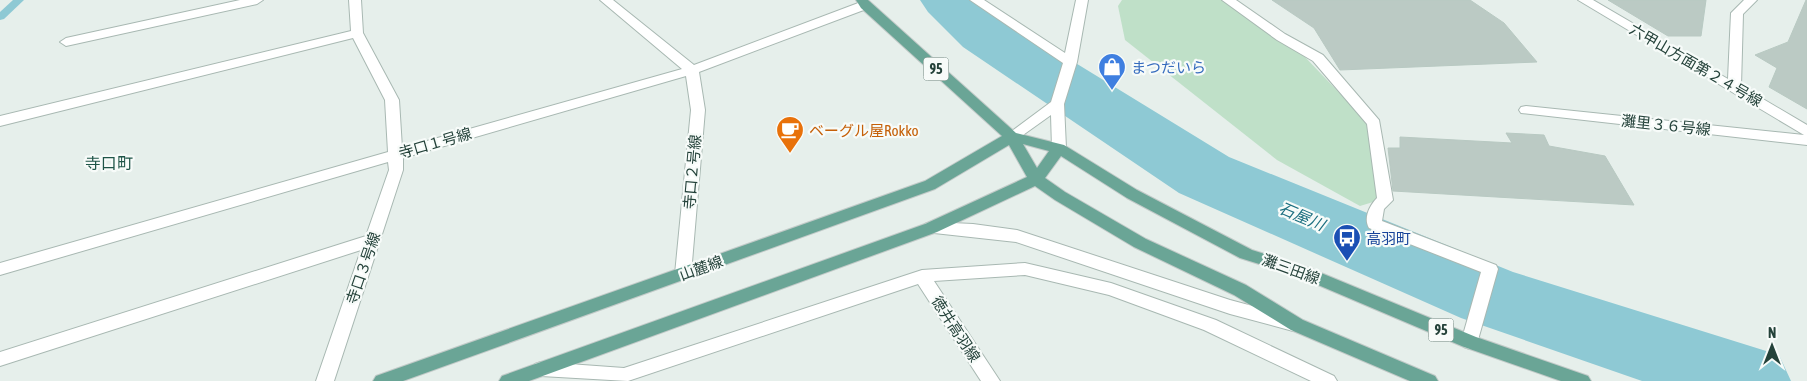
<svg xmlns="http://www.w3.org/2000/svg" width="1807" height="381" font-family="'Asap Condensed','Noto Sans JP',sans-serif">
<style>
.green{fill:#bfe0c8}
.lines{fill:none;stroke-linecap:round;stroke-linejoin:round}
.stream{fill:#8ec9d4;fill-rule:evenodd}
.river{fill:#8ec9d4;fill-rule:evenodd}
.building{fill:#bbcac4;stroke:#b8c9c2}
.minor-casing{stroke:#a8b8b2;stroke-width:2}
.major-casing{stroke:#c2cac8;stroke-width:2}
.minor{fill:#fff;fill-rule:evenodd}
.major{fill:#6aa596;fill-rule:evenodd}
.labels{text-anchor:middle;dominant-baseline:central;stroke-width:4.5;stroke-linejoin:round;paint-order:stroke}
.shield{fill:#f7fbf9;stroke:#637a73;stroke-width:1}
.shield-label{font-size:14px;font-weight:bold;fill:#24423a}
.street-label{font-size:15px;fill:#24423a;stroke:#f7fbf9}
.shop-label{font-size:15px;fill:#366cbe;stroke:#f7fbf9;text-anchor:start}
.food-label{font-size:15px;fill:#c56008;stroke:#f7fbf9;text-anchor:start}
.transit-label{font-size:15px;fill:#164399;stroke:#f7fbf9;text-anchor:start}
.neighbourhood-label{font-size:16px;fill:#1f5548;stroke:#f7fbf9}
.water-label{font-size:16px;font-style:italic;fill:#1c6f80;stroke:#f7fbf9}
</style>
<rect width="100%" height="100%" fill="#e6efeb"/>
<!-- green -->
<polygon class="green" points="1122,0 1222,0 1305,57 1370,125 1383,199 1360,206 1277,160 1125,40 1118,6"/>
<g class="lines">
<!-- stream -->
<polygon class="stream" points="13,0 24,0 4,19 0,20 0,12"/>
<!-- river -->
<polygon class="river" points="920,0 983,0 1007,21 1229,157 1513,272 1779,355 1791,381 1642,381 1461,318 1179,193 963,47 928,12"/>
</g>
<!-- building -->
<g class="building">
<polygon points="1272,0 1470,0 1504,23 1537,62 1340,70 1314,28"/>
<polygon points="1608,0 1706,0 1701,36 1668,36"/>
<polygon points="1806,0 1807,0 1807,109 1769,87 1777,68 1755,55 1788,42"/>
<polygon points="1506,133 1544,135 1549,146 1605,156 1634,205 1393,191 1388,148 1400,148 1400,137 1512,143"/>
</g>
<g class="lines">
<defs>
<g id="minor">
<polygon points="240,0 263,0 257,4 66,46 60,42 66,38"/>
<polygon points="349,0 361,0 363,33 399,100 402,148 682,69 600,0 613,0 694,65 861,2 865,1 871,5 869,8 699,72 705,110 691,274 689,278 683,280 677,278 675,274 691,110 686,76 403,158 403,170 334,381 316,381 361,250 0,366 0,352 366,236 389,170 388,162 0,275 0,263 388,152 385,100 353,38 0,126 0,116 351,31"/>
<polygon points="970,0 984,0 1065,53 1076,0 1088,0 1077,62 1064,104 1066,148 1064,151 1054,151 1052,148 1051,115 1016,140 1006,140 1004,137 1051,102 1063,63"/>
<path d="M 1222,0 L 1236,0 L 1285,34 L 1323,55 L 1379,120 L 1393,200 L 1384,209 L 1382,221 L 1496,265 L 1498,269 L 1476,347 L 1470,349 L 1464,347 L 1461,342 L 1481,272 L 1369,228 C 1363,218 1370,205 1377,198 L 1367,124 L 1313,61 L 1277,40 Z"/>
<polygon points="1578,0 1593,0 1728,79 1731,13 1744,0 1757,0 1743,14 1741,86 1807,125 1807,145 1521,113 1519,110 1521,107 1526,106 1804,135"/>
<polygon points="931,222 973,224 1017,230 1230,300 1293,317 1299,319 1302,324 1299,329 1293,331 1230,314 1016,242 925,232 923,228 925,224"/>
<polygon points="1025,263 1111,283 1216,320 1334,376 1337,381 1311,381 1204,330 1109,295 1025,275 934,281 1000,381 981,381 918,284 628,381 541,376 535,374 532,369 535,364 541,362 624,368 922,270"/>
</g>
<path id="major" d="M 856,0 L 868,0 L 1016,133 L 1064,145 L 1137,190 L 1252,250 L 1309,268 L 1476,337 L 1588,376 L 1591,381 L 1561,381 L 1464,347 L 1297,276 L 1240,258 L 1127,198 L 1061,156 L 1045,178 L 1065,192 L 1146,239 L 1246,285 L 1303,320 L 1435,376 L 1438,381 L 1410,381 L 1291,330 L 1234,295 L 1134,247 L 1055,200 L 1035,186 L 937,232 L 529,381 L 499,381 L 502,376 L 925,224 L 1027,177 L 1009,145 L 935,189 L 403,381 L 373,381 L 376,376 L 925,181 L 1002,136 L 861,8 ZM 1023,144 L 1049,151 L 1037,168 Z"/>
</defs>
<!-- minor casing -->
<use href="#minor" class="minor-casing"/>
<!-- major casing -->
<use href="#major" class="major-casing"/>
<!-- minor -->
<use href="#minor" class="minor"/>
<!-- major -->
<use href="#major" class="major"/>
</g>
<!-- icons -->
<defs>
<symbol id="shop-pin" viewBox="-11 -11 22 30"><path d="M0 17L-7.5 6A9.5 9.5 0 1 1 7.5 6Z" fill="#3f7fe0" stroke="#f7fbf9"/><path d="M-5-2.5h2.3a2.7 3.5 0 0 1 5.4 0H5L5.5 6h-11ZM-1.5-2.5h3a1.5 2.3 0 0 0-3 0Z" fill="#fff"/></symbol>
<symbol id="cafe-pin" viewBox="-11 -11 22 30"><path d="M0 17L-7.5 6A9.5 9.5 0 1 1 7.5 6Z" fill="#e8710a" stroke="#f7fbf9"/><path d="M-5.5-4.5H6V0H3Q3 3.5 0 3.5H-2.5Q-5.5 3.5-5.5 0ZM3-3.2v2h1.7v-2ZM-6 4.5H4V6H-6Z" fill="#fff"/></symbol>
<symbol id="bus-pin" viewBox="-11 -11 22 30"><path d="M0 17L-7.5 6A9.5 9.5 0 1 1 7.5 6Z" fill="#1a4fb4" stroke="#f7fbf9"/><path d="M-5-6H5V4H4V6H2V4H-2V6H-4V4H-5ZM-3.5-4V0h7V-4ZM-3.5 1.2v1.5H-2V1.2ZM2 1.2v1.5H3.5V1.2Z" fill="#fff"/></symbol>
</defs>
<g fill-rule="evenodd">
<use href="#shop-pin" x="1096" y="51" width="32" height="43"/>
<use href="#cafe-pin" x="774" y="114" width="32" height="43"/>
<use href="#bus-pin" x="1331" y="222" width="32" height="43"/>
</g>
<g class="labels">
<!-- shield labels -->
<g class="shield">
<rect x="923.5" y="57.5" width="25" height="23" rx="4"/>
<rect x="1428.5" y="318.5" width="25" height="23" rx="4"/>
</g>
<g class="shield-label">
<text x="936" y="69">95</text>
<text x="1441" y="330">95</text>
</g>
<!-- street labels -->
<g class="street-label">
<text transform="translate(1696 65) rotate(30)">六甲山方面第２４号線</text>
<text transform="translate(1666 125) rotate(6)">灘里３６号線</text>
<text transform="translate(435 143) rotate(-16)">寺口１号線</text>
<text transform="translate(692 172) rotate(-85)">寺口２号線</text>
<text transform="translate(363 268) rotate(-71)">寺口３号線</text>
<text transform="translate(701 268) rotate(-20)">山麓線</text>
<text transform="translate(1291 269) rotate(20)">灘三田線</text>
<text transform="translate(956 329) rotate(57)">徳井高羽線</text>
</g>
<!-- shop labels -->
<g class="shop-label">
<text x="1131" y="67">まつだいら</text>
</g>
<!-- food labels -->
<g class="food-label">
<text x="809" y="130">ベーグル屋Rokko</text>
</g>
<!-- transit labels -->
<g class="transit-label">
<text x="1366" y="238">高羽町</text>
</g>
<!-- neighbourhood labels -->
<g class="neighbourhood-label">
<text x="109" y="163">寺口町</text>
</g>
<!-- water labels -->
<g class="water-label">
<text transform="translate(1302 216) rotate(23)">石屋川</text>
</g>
</g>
<!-- north arrow -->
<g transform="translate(1772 346)" stroke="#f7fbf9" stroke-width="4" paint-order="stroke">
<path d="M0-4L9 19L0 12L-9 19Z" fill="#24423a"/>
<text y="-8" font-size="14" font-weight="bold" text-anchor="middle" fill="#24423a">N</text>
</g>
</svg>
